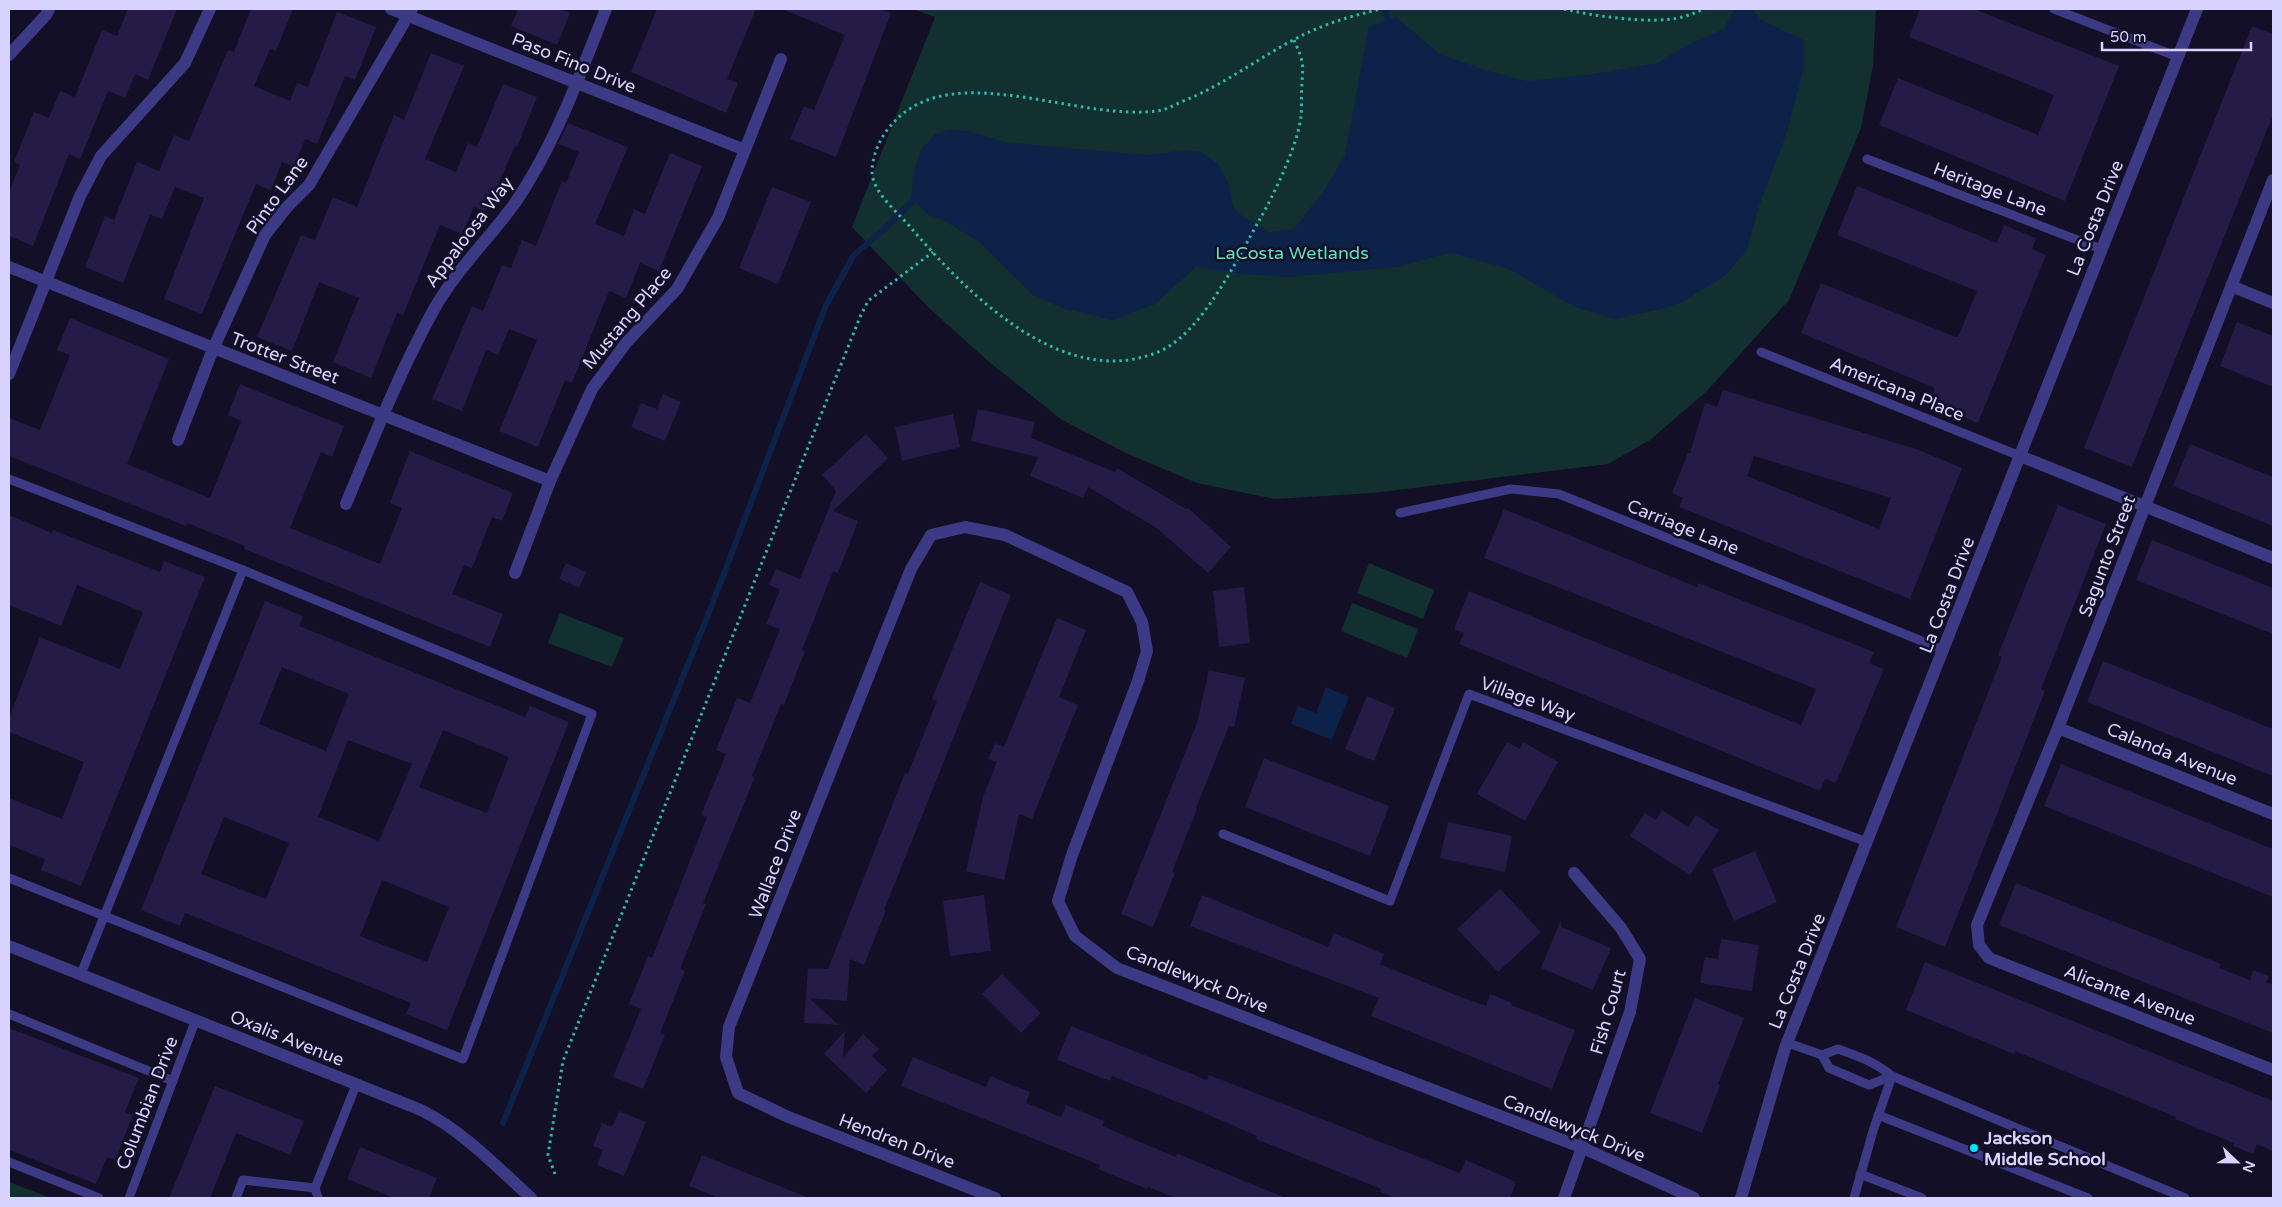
<svg xmlns="http://www.w3.org/2000/svg" width="2282" height="1207" font-family="'Varela Round',sans-serif">
<style>
.green{fill:#12302f}
.water{fill:#0c2248}
.lines{fill:none;stroke-linecap:round;stroke-linejoin:round}
.stream{stroke:#0c2248;stroke-width:6}
.building{fill:#241b47;fill-rule:evenodd}
.path{stroke:#2fb8b0;stroke-width:3;stroke-dasharray:2.5 4;stroke-linecap:butt}
.service{stroke:#3d3a85;stroke-width:9}
.minor{stroke:#3d3a85;stroke-width:12}
.tertiary{stroke:#3d3a85;stroke-width:12}
.poi-dot{fill:#00e5ff;stroke:#130f26;stroke-width:2}
.labels{text-anchor:middle;dominant-baseline:central;stroke-width:5;stroke-linejoin:round;paint-order:stroke}
.street-label{font-size:18px;fill:#d9d4ff;stroke:#130f26}
.park-label{font-size:18px;fill:#5fe0c0;stroke:#130f26}
.poi-label{font-size:18px;font-weight:bold;fill:#d9d4ff;stroke:#130f26;text-anchor:start}
</style>
<rect width="100%" height="100%" fill="#130f26"/>
<!-- green -->
<g class="green">
<polygon points="913,9 1876,9 1873,66 1861,128 1789,300 1707,391 1650,440 1608,464 1373,493 1275,499 1197,483 1128,454 1062,420 988,361 929,308 852,227 935,17"/>
<polygon points="1369,563 1434,590 1423,619 1357,593"/>
<polygon points="1352,603 1418,629 1407,658 1341,631"/>
<polygon points="560,613 624,638 612,667 548,643"/>
<polygon points="9,1182 51,1198 9,1198"/>
</g>
<!-- water -->
<g class="water">
<polygon points="1742,9 1752,9 1761,20 1803,40 1804,68 1786,135 1759,206 1747,250 1725,276 1675,306 1614,319 1575,307 1507,268 1450,253 1397,267 1289,277 1244,274 1196,267 1155,304 1113,320 1065,309 1034,296 979,242 945,221 928,215 911,197 915,168 922,149 935,134 949,130 969,131 1005,142 1066,148 1147,155 1185,150 1201,152 1218,164 1229,184 1233,207 1242,216 1269,232 1294,229 1325,189 1345,155 1369,26 1396,17 1440,54 1484,70 1527,81 1586,75 1658,63 1687,45 1724,29 1733,11"/>
<polygon points="1326,687 1349,697 1332,740 1291,724 1298,706 1316,713"/>
</g>
<g class="lines">
<!-- stream -->
<g class="stream">
<polyline points="1385,9 1388,20"/>
<polyline points="503,1123 712,605 826,305 854,255 883,230 920,194"/>
</g>
</g>
<!-- building -->
<g class="building">
<polygon points="128,9 177,9 148,80 135,74 125,98 108,91 80,159 69,154 33,246 9,236 9,192 20,165 14,162 34,112 49,118 60,91 75,97 102,30 117,36"/>
<polygon points="251,9 293,9 276,51 270,49 254,86 290,101 297,83 308,87 337,12 376,27 355,80 345,76 317,144 305,139 294,167 282,162 271,190 256,184 202,314 164,299 204,198 175,187 162,219 150,215 123,283 85,267 105,216 114,220 137,162 159,171 174,135 189,141 228,50 234,52"/>
<polygon points="518,9 559,9 570,13 557,45 511,26"/>
<polygon points="657,9 756,9 727,79 738,83 726,113 631,72"/>
<polygon points="782,9 880,9 891,13 836,157 790,139 804,106 814,110 845,35"/>
<polygon points="1920,9 1974,9 2119,66 2065,201 1879,125 1898,78 2038,135 2054,95 1909,37"/>
<polygon points="2252,26 2273,34 2273,115 2132,467 2084,448"/>
<polygon points="431,53 464,66 425,159 456,172 468,143 477,147 503,84 537,97 517,147 515,146 486,212 474,207 462,234 440,225 403,315 397,313 371,378 333,362 359,298 319,282 292,351 257,337 301,235 315,240 333,197 357,207 394,115 404,120"/>
<polygon points="568,123 628,147 595,224 624,236 634,209 645,214 670,153 702,166 659,271 640,263 626,298 609,291 572,383 565,380 538,447 499,431 537,340 509,329 498,355 486,350 462,411 432,399 472,306 483,311 502,265 511,268 522,240 536,246 562,181 566,183 579,152 558,144"/>
<polygon points="1857,186 1997,243 2004,225 2036,238 2032,249 2046,255 1978,423 1929,403 1935,388 1801,333 1821,283 1956,337 1958,337 1977,291 1837,235"/>
<polygon points="772,187 811,202 778,284 739,268"/>
<polygon points="70,318 169,359 127,464 210,498 241,421 228,415 240,384 344,426 332,457 321,452 290,528 380,564 402,508 390,503 410,451 513,493 502,521 492,517 472,568 464,565 452,594 503,614 490,647 244,549 245,546 187,523 186,526 9,456 9,418 40,430 70,355 57,350"/>
<polygon points="2237,322 2273,336 2273,387 2220,366"/>
<path d="M 1723,390 L 1916,449 L 1962,468 L 1910,599 L 1679,507 L 1683,498 L 1672,493 L 1688,453 L 1690,453 L 1705,403 L 1717,407 ZM 1754,456 L 1891,498 L 1879,529 L 1747,476 Z"/>
<polygon points="663,394 681,402 665,441 631,427 641,403 657,409"/>
<polygon points="978,409 1035,422 1031,438 1115,472 1117,468 1186,509 1188,508 1231,547 1208,573 1158,529 1088,487 1083,498 1030,476 1038,457 971,441"/>
<polygon points="953,414 960,447 902,461 895,427"/>
<polygon points="866,434 888,458 833,511 858,521 838,573 833,571 802,650 805,651 784,705 781,704 752,776 755,777 703,903 706,904 680,969 685,971 660,1033 665,1035 643,1089 613,1077 641,1009 629,1004 648,956 652,958 707,817 701,815 726,754 716,750 737,698 750,703 780,629 766,624 780,590 769,585 776,569 800,579 836,491 822,475"/>
<polygon points="2190,444 2273,477 2273,526 2173,486"/>
<polygon points="2058,505 2106,524 2041,689 2045,691 1945,947 1896,927 2002,657 1998,655"/>
<polygon points="1504,509 1697,587 1698,583 1874,652 1869,663 1884,669 1836,783 1825,779 1820,791 1459,644 1464,633 1454,629 1469,591 1801,725 1816,689 1484,558"/>
<polygon points="9,515 52,533 53,530 160,572 164,561 205,577 81,886 41,870 45,859 9,845 9,798 62,819 84,762 9,732 9,718 40,637 120,669 143,612 77,585 61,626 9,605"/>
<polygon points="2152,540 2273,588 2273,634 2136,580"/>
<polygon points="566,563 586,572 579,588 559,579"/>
<polygon points="980,582 1011,595 884,910 886,910 864,965 850,959 847,1001 809,998 839,1025 804,1023 808,968 828,969 905,773 908,774 937,701 932,699"/>
<polygon points="1244,587 1250,643 1219,647 1213,591"/>
<path d="M 265,601 L 303,616 L 299,626 L 525,717 L 530,706 L 569,722 L 447,1030 L 406,1014 L 411,1003 L 185,913 L 180,926 L 141,910 ZM 282,667 L 349,694 L 326,751 L 259,724 ZM 443,730 L 509,757 L 487,813 L 419,787 ZM 348,740 L 412,764 L 379,841 L 318,817 ZM 224,817 L 289,843 L 266,899 L 201,874 ZM 382,880 L 449,907 L 427,962 L 360,936 Z"/>
<polygon points="1057,618 1086,630 1059,697 1078,705 1032,819 1019,814 1004,880 966,871 983,797 997,762 988,759 995,743 1004,747"/>
<polygon points="2103,661 2273,729 2273,776 2087,702"/>
<polygon points="1209,670 1245,678 1234,727 1229,726 1196,808 1197,809 1172,872 1175,873 1153,927 1121,914 1197,723"/>
<polygon points="1367,696 1395,708 1374,761 1345,749"/>
<polygon points="1507,742 1520,749 1523,742 1558,762 1525,821 1477,794"/>
<polygon points="1264,758 1389,806 1370,856 1245,807"/>
<polygon points="2061,764 2273,849 2273,897 2044,806"/>
<polygon points="1662,810 1688,827 1696,815 1719,830 1690,875 1630,836 1645,813 1656,820"/>
<polygon points="1448,822 1512,836 1505,872 1440,858"/>
<polygon points="1755,851 1777,902 1734,921 1712,869"/>
<polygon points="2016,883 2221,964 2219,968 2250,980 2253,970 2269,976 2266,982 2273,985 2273,1033 1999,925"/>
<polygon points="1500,889 1541,932 1498,972 1457,929"/>
<polygon points="984,895 991,951 950,956 943,901"/>
<polygon points="1202,895 1328,947 1334,933 1384,954 1380,964 1453,994 1486,1006 1490,994 1512,1003 1511,1005 1575,1030 1552,1089 1371,1016 1379,998 1190,926"/>
<polygon points="1561,920 1561,927 1611,948 1593,990 1541,968"/>
<polygon points="1721,939 1759,945 1752,991 1700,983 1705,957 1718,959"/>
<polygon points="1925,962 2273,1101 2273,1151 2257,1144 2253,1154 2233,1146 2234,1143 2175,1119 2176,1117 2015,1051 2014,1054 1906,1010"/>
<polygon points="1002,974 1041,1013 1021,1033 982,994"/>
<polygon points="1695,998 1744,1018 1718,1084 1720,1085 1702,1133 1650,1113"/>
<polygon points="1071,1026 1207,1080 1209,1075 1460,1173 1466,1160 1516,1182 1510,1198 1396,1198 1380,1192 1381,1189 1256,1139 1257,1136 1195,1109 1112,1076 1110,1081 1057,1060"/>
<polygon points="9,1028 139,1078 125,1112 133,1115 115,1160 107,1157 96,1184 9,1150"/>
<polygon points="845,1031 843,1058 863,1034 879,1049 872,1056 887,1070 866,1093 824,1054"/>
<polygon points="913,1057 986,1087 990,1076 1030,1092 1026,1103 1061,1117 1066,1105 1104,1121 1102,1126 1176,1157 1178,1154 1286,1198 1176,1198 1148,1187 1147,1189 1098,1169 1100,1165 901,1086"/>
<polygon points="215,1086 304,1121 290,1155 236,1133 210,1198 169,1198"/>
<polygon points="619,1111 646,1122 624,1176 597,1165 603,1150 593,1146 602,1123 612,1127"/>
<polygon points="360,1147 437,1178 429,1198 394,1198 347,1179"/>
<polygon points="702,1155 809,1198 719,1198 689,1186"/>
</g>
<g class="lines">
<!-- path -->
<g class="path">
<path d="M 1564,9 C 1592,16 1655,25 1682,17 C 1690,15 1697,12 1704,9"/>
<path d="M 1294,40 C 1296,46 1300,52 1301,58 C 1304,66 1302,75 1302,84 C 1301,94 1302,106 1301,116 C 1298,145 1274,194 1260,219 C 1237,259 1202,334 1158,352 C 1063,391 968,294 912,229 C 899,213 872,193 872,171 C 873,142 894,116 918,104 C 982,72 1085,120 1157,111 C 1165,110 1173,106 1181,102 C 1222,86 1257,59 1295,39 C 1323,24 1351,16 1381,9"/>
<polyline points="555,1174 548,1155 563,1061 860,317 868,301 933,252"/>
</g>
<!-- service -->
<g class="service">
<polyline points="2054,9 2178,57"/>
<polyline points="1867,159 2101,249"/>
<polyline points="1761,352 2020,456"/>
<polyline points="9,479 243,570 592,714 463,1059 9,878"/>
<polyline points="1400,513 1511,489 1559,494 1944,650"/>
<polyline points="1223,834 1390,901 1469,694 1867,842"/>
<polyline points="81,974 243,570"/>
<polyline points="9,1014 173,1081"/>
<polyline points="1788,1043 1822,1055 1829,1068 1869,1085 1892,1076"/>
<path d="M 1822,1055 L 1838,1049 C 1858,1056 1875,1062 1892,1076 L 2185,1198"/>
<polyline points="1878,1115 2088,1198"/>
<polyline points="9,1162 99,1198"/>
<polyline points="1860,1174 1922,1198"/>
<polyline points="129,1198 196,1019"/>
<polyline points="236,1198 243,1180 315,1188"/>
<polyline points="318,1198 315,1188 356,1085"/>
<polyline points="1854,1198 1873,1131 1892,1076"/>
</g>
<!-- minor -->
<g class="minor">
<polyline points="391,9 745,150"/>
<polyline points="9,55 46,15 49,9"/>
<polyline points="2273,180 2058,728 1977,925 1979,945 1989,958 2273,1070"/>
<polyline points="9,267 550,481"/>
<polyline points="2231,286 2273,303"/>
<polyline points="9,374 80,196 101,156 185,63 210,9"/>
<polyline points="178,440 213,349 265,235 287,207 309,185 412,9"/>
<polyline points="2020,456 2273,558"/>
<path d="M 346,504 C 373,439 399,373 433,311 C 455,271 488,240 515,203 C 555,145 580,74 606,9"/>
<polyline points="515,573 550,481 592,389 626,343 677,289 718,218 781,59"/>
<polyline points="2058,728 2273,814"/>
<polyline points="995,1198 786,1116 738,1093 726,1057 729,1027 911,569 931,535 965,527 1005,535 1127,592 1142,622 1147,651 1138,681 1072,855 1058,901 1075,936 1117,968 1583,1148 1694,1198"/>
<polyline points="1564,1198 1630,1012 1640,959 1621,928 1574,873"/>
</g>
<!-- tertiary -->
<g class="tertiary">
<path d="M 9,946 L 421,1110 C 463,1131 496,1166 531,1198"/>
<polyline points="1741,1198 1785,1048 2197,9"/>
</g>
</g>
<!-- markers -->
<circle class="poi-dot" cx="1974" cy="1148" r="5"/>
<g class="labels">
<!-- street labels -->
<g class="street-label">
<text transform="translate(574 63) rotate(22)">Paso Fino Drive</text>
<text transform="translate(1990 189) rotate(21)">Heritage Lane</text>
<text transform="translate(277 195) rotate(-54)">Pinto Lane</text>
<text transform="translate(2095 218) rotate(-68)">La Costa Drive</text>
<text transform="translate(469 232) rotate(-53)">Appaloosa Way</text>
<text transform="translate(627 318) rotate(-50)">Mustang Place</text>
<text transform="translate(285 358) rotate(21)">Trotter Street</text>
<text transform="translate(1897 389) rotate(22)">Americana Place</text>
<text transform="translate(1683 527) rotate(22)">Carriage Lane</text>
<text transform="translate(2107 556) rotate(-69)">Sagunto Street</text>
<text transform="translate(1947 595) rotate(-69)">La Costa Drive</text>
<text transform="translate(1528 699) rotate(20)">Village Way</text>
<text transform="translate(2172 754) rotate(22)">Calanda Avenue</text>
<text transform="translate(775 864) rotate(-69)">Wallace Drive</text>
<text transform="translate(1797 971) rotate(-68)">La Costa Drive</text>
<text transform="translate(1197 979) rotate(22)">Candlewyck Drive</text>
<text transform="translate(2130 995) rotate(21)">Alicante Avenue</text>
<text transform="translate(1608 1012) rotate(-74)">Fish Court</text>
<text transform="translate(287 1038) rotate(22)">Oxalis Avenue</text>
<text transform="translate(147 1103) rotate(-69)">Columbian Drive</text>
<text transform="translate(1574 1128) rotate(22)">Candlewyck Drive</text>
<text transform="translate(897 1141) rotate(21)">Hendren Drive</text>
</g>
<!-- park labels -->
<g class="park-label">
<text x="1292" y="253">LaCosta Wetlands</text>
</g>
<!-- poi labels -->
<g class="poi-label">
<text x="1984" y="1138">Jackson<tspan x="1984" dy="21">Middle School</tspan></text>
</g>
</g>
<!-- border -->
<rect width="2282" height="1207" fill="none" stroke="#d9d4ff" stroke-width="20"/>
<!-- north arrow -->
<g transform="translate(2237 1162) rotate(112)" stroke="#130f26" stroke-width="4" paint-order="stroke">
<path d="M0-4L9 19L0 12L-9 19Z" fill="#d9d4ff"/>
<text y="-8" font-size="14" font-weight="bold" text-anchor="middle" fill="#d9d4ff">N</text>
</g>
<!-- scale -->
<path d="M2102 42v8h149v-8" fill="none" stroke="#d9d4ff" stroke-width="2.5"/>
<text x="2110" y="42" font-size="15" fill="#d9d4ff" stroke="#130f26" stroke-width="4" paint-order="stroke">50 m</text>
</svg>
